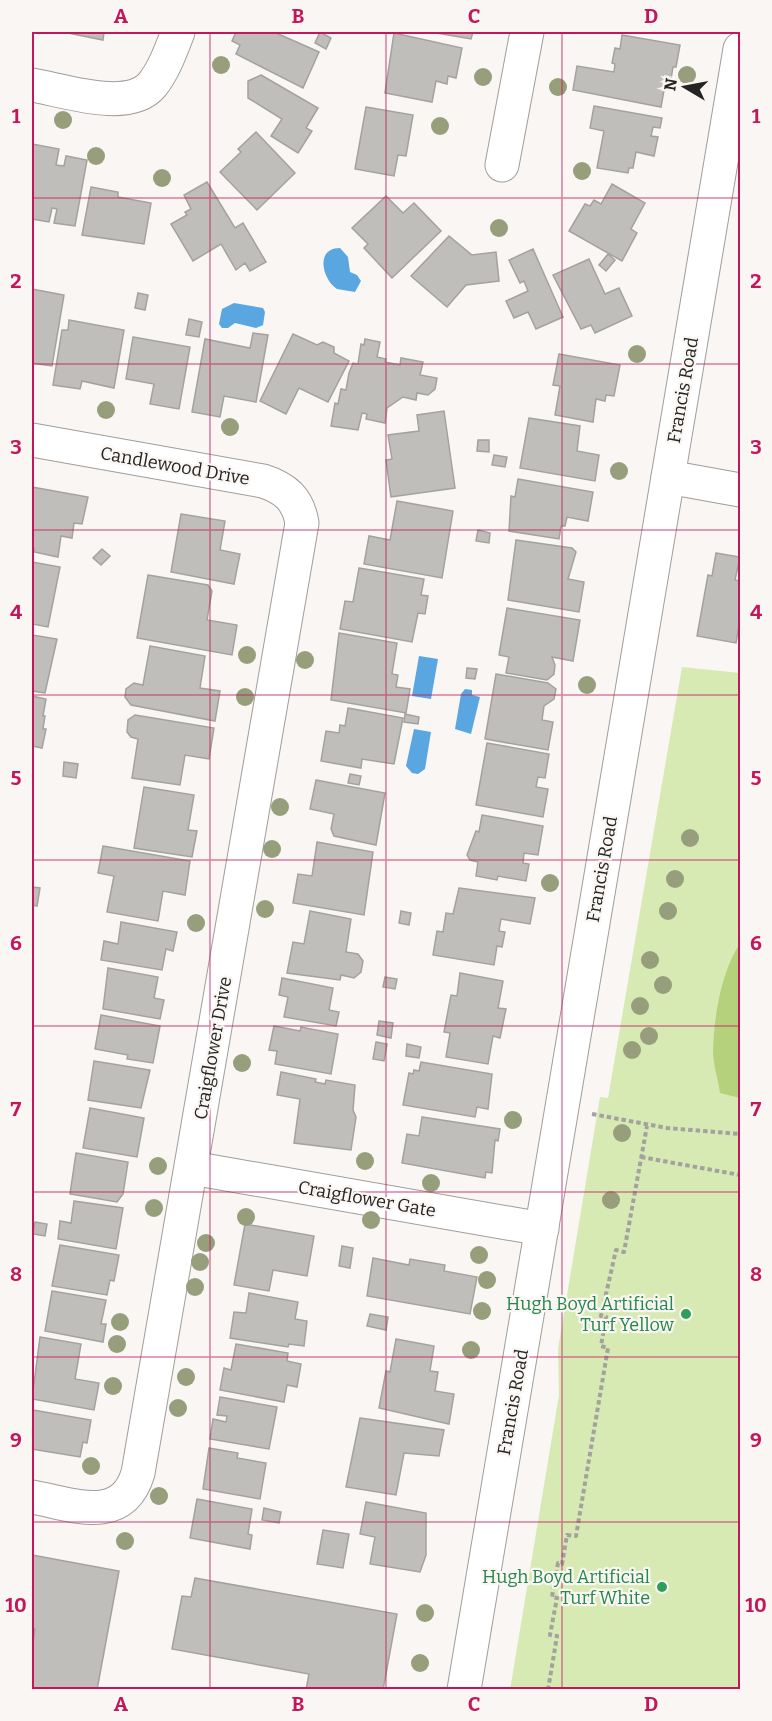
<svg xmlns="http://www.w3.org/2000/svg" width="772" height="1721" font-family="Bitter,serif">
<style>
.green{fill:#d8eab4}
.forest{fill:#b6d17b}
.water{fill:#59a6e1}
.building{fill:#c0beba;stroke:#a4a29f;stroke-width:1.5}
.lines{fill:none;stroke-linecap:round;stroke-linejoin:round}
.minor-casing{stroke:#a09d9a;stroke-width:35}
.path{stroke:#a4a19f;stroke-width:4;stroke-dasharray:4.5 3;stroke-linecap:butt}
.minor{stroke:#fff;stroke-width:33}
.tree{fill:#979e7b}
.grid{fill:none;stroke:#c2185b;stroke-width:1.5;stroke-opacity:0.55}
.leisure-dot{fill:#2e9e5b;stroke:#f9f6f3;stroke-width:2}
.labels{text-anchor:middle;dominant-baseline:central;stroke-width:4.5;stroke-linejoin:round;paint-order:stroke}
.street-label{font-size:18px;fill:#252422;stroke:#f9f6f3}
.leisure-label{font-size:18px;fill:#27864d;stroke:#f9f6f3;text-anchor:end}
.neatline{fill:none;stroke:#c2185b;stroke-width:2}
.grid-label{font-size:20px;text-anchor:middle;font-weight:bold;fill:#c2185b}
</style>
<rect width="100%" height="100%" fill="#f9f6f3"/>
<!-- green -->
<polygon class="green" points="682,667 740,673 740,1689 510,1690 559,1395 558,1349 600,1097 608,1098"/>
<!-- forest -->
<path class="forest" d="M 740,943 L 740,1098 L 720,1093 C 718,1079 713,1064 713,1051 C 714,1015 721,973 740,943 Z"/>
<!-- water -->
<g class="water">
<path d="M 340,248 L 348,257 L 350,272 L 357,275 L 361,281 L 355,292 L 337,289 C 322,279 315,248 340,248 Z"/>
<polygon points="234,303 263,308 265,312 263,325 256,328 235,323 228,328 222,328 219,324 222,309"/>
<polygon points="419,656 438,659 431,699 412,696"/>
<polygon points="465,689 472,690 472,695 480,697 471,734 455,729 461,694"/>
<polygon points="414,729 431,732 425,769 418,774 412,773 406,766"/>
</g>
<!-- building -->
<g class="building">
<polygon points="63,32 104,32 103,40"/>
<polygon points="236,32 274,32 319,52 303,88 236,54 240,45 232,41"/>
<polygon points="320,32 331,38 326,49 315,43"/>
<polygon points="394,33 462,48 456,78 448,76 447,84 436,81 432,102 385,93"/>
<polygon points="437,33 437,32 473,32 471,39"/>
<polygon points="622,35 680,45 676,67 673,67 671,79 666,79 661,107 573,90 577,66 614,72 615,64 612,63 615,48 620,49"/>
<polygon points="261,75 318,108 306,128 312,131 298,153 271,136 282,119 248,98 248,81"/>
<polygon points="594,106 662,118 660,128 653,127 651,136 658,137 654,156 636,152 633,168 629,168 628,173 597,168 604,131 590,128"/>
<polygon points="366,107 413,115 406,156 398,155 394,176 355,169"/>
<polygon points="256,132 295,173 257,210 220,172 241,152 238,149"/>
<polygon points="32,144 59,149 56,165 64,166 66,156 87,160 75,226 54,223 57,209 52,208 49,222 32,219"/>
<polygon points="207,182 235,228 243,223 266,262 250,271 245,263 236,270 221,244 193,261 171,224 187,215 185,212 191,209 184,195"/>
<polygon points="612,184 645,203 631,229 637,233 622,261 569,231 585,204 590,206 594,200 601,204"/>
<polygon points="91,187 118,192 118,197 151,203 144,244 82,235"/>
<polygon points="386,196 403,213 414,203 441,231 392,278 364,248 368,244 352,228"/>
<polygon points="449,236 472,255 496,252 499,281 466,285 447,307 411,276"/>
<polygon points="533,249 563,317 536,329 528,312 514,318 506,301 528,291 524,281 520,283 509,260"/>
<polygon points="608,254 615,260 606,271 599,265"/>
<polygon points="589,259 605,294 619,288 632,316 595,333 591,325 581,329 553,275"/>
<polygon points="32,289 64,295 52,366 32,363"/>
<polygon points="138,293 148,295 145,310 135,308"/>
<polygon points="189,319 202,322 199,337 186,335"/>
<polygon points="69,320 124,330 114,388 82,381 80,389 53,385 62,330 68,330"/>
<polygon points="253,333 268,335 256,402 224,396 220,417 192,412 205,339 250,348"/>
<polygon points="293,334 317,345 323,342 334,347 334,353 349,361 328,402 299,388 286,414 260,401"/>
<polygon points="133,337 190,347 179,409 150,404 154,384 126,379"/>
<polygon points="365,339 380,342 377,357 386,359 385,362 400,365 401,358 423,362 420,375 437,378 435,389 428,395 417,393 416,400 403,397 387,408 385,423 366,419 367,414 362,413 358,430 331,426 335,403 338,404 341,389 346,390 349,373 353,363 358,364 361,344 364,345"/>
<polygon points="559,354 620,365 614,396 606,395 605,401 596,399 593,422 555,415 560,386 553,385"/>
<polygon points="444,411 455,488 391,497 386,460 392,459 388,435 419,431 417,415"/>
<polygon points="529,418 580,426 577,451 599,455 595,481 520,468"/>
<polygon points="478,440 489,440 489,452 477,451"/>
<polygon points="494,455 507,457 505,467 492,465"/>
<polygon points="518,479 593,492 588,521 567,517 565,526 561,526 559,539 509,531 511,496 515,497"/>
<polygon points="32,487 88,497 82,524 74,523 72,538 61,536 58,557 34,552 34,548 32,547"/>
<polygon points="397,501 453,511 442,578 364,564 369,536 390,540"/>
<polygon points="181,514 225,521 220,550 240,554 234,584 171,572"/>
<polygon points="478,530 490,533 489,543 476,541"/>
<polygon points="516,540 572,548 576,552 568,579 584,582 579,612 508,600"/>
<polygon points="102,549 110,556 101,565 93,558"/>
<polygon points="716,553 740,557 735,580 740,581 740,620 736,643 697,636 708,575 712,576"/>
<polygon points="32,562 60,567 48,627 32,624"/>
<polygon points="359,568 424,579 421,595 428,596 425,614 418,613 412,642 340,629 345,601 353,602"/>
<polygon points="148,575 208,585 212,591 207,620 237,625 232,655 137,638"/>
<polygon points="507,608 580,620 573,661 552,657 555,665 554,674 547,680 506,673 509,657 499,655"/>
<polygon points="339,633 397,643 392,674 398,675 396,687 410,689 406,713 331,700"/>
<polygon points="32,635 57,639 45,693 32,691"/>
<polygon points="150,646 205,656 200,688 220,691 215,721 131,705 125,697 126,689 134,683 143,685"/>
<polygon points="467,668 477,669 475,679 466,678"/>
<polygon points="496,674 548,683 556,689 554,699 544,706 542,720 553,722 548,750 485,739"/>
<polygon points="32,696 46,699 43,716 45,716 43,729 46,729 42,748 32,746"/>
<polygon points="348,708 403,718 394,764 362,759 361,768 321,761 326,731 339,733 340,725 345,726"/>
<polygon points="405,714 419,717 418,724 404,722"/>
<polygon points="135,715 214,728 209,759 185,755 180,785 132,778 138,739 131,737 127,732 128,720"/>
<polygon points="487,743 549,754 545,778 538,777 536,787 548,789 543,817 476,805"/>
<polygon points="64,762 78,764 76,778 63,776"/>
<polygon points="350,774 361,776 359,785 348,783"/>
<polygon points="316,780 385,793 376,845 334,836 331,829 334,814 310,809"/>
<polygon points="144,787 194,795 188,830 197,831 192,857 134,848"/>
<polygon points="482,815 543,826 538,855 524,853 523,863 529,864 526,881 498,876 497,880 476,876 478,862 470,860 467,855 476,831 479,832"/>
<polygon points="317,842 373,852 364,915 293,903 298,874 312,876"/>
<polygon points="103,846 190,861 185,895 163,891 158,921 107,912 114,876 98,873"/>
<polygon points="32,887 40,888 37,906 32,905"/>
<polygon points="459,888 535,898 530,924 501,919 499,931 505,932 502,947 497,946 494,965 433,955 437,931 443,932 446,913 453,914"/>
<polygon points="310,911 351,919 346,952 358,954 363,961 361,972 354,978 341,975 340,980 287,973 293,942 304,944"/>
<polygon points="401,911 411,913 409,925 399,923"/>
<polygon points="121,922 177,932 173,951 166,949 162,970 101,960 104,941 118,944"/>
<polygon points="108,968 158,977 154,998 164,1000 160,1019 103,1009"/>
<polygon points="460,973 503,981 498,1008 506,1009 500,1038 493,1036 488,1064 446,1057 450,1033 444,1032 451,995 457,996"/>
<polygon points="385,977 397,979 395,989 383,987"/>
<polygon points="282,978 333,988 329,1010 339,1012 336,1026 284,1017 288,997 279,995"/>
<polygon points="101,1015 160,1026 153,1063 127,1059 128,1055 95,1049"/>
<polygon points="379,1021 393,1023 391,1038 377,1035"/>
<polygon points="274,1026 300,1031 301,1027 338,1034 331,1074 275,1064 277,1051 269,1050"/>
<polygon points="376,1042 387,1044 384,1061 373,1059"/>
<polygon points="407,1044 421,1047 419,1058 406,1056"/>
<polygon points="94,1061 150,1070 141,1108 88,1100"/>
<polygon points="421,1062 492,1074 488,1109 477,1107 475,1117 403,1105 409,1073 413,1074 414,1070 419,1071"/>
<polygon points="281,1072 316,1079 315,1082 325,1084 326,1080 355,1085 353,1110 356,1117 351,1150 294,1143 300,1099 277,1095"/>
<polygon points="90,1108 144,1118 137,1157 83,1148"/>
<polygon points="422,1117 500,1129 498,1141 495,1140 492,1173 486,1172 485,1178 402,1163 407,1134 419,1136"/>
<polygon points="76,1153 128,1162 123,1194 117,1202 70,1194"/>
<polygon points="74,1201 123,1208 116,1249 58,1239 60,1221 71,1223"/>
<polygon points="35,1222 47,1224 45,1236 33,1234"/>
<polygon points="245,1224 314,1236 307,1276 273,1270 269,1291 234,1285"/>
<polygon points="60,1245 119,1255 114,1281 110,1280 107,1295 52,1286"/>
<polygon points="342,1246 353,1248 350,1268 339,1266"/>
<polygon points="373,1258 409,1265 410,1259 445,1265 444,1271 477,1277 470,1314 367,1296"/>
<polygon points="52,1291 106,1300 101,1324 106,1324 103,1342 45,1331"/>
<polygon points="249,1293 298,1302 295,1319 307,1321 304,1346 289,1344 288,1347 230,1338 234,1312 246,1313"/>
<polygon points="370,1314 388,1317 386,1330 367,1326"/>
<polygon points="40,1337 81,1344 75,1379 99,1383 94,1410 32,1399"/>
<polygon points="396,1339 434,1346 430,1371 438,1372 435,1391 454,1394 449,1424 379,1408 386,1371 390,1372"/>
<polygon points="236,1344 288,1353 287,1361 301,1364 297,1387 287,1385 284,1402 220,1390 224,1368 231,1370"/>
<polygon points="220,1397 277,1407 269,1449 210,1439 213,1419 226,1422 227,1416 217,1415"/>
<polygon points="33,1410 91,1420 87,1443 83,1442 80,1457 32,1449"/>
<polygon points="360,1418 444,1430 439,1456 404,1453 396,1495 346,1487"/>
<polygon points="209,1448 238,1453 237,1458 266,1463 260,1499 203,1489"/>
<polygon points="197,1499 252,1509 248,1534 252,1535 250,1549 190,1538"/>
<polygon points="366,1502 426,1513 426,1555 420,1572 370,1564 375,1537 360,1534"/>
<polygon points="264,1508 281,1512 279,1523 262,1520"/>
<polygon points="323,1530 349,1534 343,1568 317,1564"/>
<polygon points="32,1555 119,1571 97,1690 32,1690 32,1649 35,1629 32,1629"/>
<polygon points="195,1578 397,1614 383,1690 306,1690 309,1674 172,1649 182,1596 191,1597"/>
</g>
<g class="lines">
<defs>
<g id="minor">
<path d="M 32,85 C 63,90 128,113 152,85 C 164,70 171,50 178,32"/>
<polyline points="502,165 527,32"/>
<path d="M 32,440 L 263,481 C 285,488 298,499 302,523 L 138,1473 C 122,1526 72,1504 32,1497"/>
<polyline points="668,477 740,490"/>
<polyline points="192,1168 542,1229"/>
<polyline points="464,1690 740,49"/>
</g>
</defs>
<!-- minor casing -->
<use href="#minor" class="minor-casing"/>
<!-- path -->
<g class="path">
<polyline points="592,1114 667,1128 740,1134"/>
<polyline points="641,1157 740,1175"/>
<polyline points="548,1690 557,1636 550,1635 557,1598 552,1597 558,1563 562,1564 567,1535 576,1536 608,1348 601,1346 606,1317 601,1316 616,1250 624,1252 647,1126"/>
</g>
<!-- minor -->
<use href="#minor" class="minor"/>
</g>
<!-- trees -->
<g class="tree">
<circle cx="221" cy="65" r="9"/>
<circle cx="687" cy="75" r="9"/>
<circle cx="483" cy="77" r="9"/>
<circle cx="558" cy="87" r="9"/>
<circle cx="63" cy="120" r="9"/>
<circle cx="440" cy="126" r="9"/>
<circle cx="96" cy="156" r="9"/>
<circle cx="582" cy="171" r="9"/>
<circle cx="162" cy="178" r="9"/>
<circle cx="499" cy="228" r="9"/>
<circle cx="637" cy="354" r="9"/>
<circle cx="106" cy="410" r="9"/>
<circle cx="230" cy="427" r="9"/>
<circle cx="619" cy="471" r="9"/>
<circle cx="247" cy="655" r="9"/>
<circle cx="305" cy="660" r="9"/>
<circle cx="587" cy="685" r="9"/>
<circle cx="245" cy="697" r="9"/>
<circle cx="280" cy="807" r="9"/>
<circle cx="690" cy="838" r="9"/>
<circle cx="272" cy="849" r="9"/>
<circle cx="675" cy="879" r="9"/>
<circle cx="550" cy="883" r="9"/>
<circle cx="265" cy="909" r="9"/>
<circle cx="668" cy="911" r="9"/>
<circle cx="196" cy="923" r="9"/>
<circle cx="650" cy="960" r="9"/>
<circle cx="663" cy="985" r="9"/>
<circle cx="640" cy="1006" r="9"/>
<circle cx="649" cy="1036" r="9"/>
<circle cx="632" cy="1050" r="9"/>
<circle cx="242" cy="1063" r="9"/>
<circle cx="513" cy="1120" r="9"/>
<circle cx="622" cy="1133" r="9"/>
<circle cx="365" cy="1161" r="9"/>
<circle cx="158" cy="1166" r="9"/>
<circle cx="431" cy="1183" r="9"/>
<circle cx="611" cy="1200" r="9"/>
<circle cx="154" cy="1208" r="9"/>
<circle cx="246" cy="1217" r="9"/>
<circle cx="371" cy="1220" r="9"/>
<circle cx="206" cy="1243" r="9"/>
<circle cx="479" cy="1255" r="9"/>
<circle cx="200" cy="1262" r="9"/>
<circle cx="487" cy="1280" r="9"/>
<circle cx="195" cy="1287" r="9"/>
<circle cx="482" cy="1311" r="9"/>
<circle cx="120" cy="1322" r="9"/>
<circle cx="117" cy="1344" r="9"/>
<circle cx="471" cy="1350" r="9"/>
<circle cx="186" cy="1377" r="9"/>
<circle cx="113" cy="1386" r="9"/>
<circle cx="178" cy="1408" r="9"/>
<circle cx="91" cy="1466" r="9"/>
<circle cx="159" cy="1496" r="9"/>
<circle cx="125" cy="1541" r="9"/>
<circle cx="425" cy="1613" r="9"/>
<circle cx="420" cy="1663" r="9"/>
</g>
<!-- grid -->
<path class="grid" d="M 210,32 L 210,1690M 386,32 L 386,1690M 562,32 L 562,1690M 32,198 L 740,198M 32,364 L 740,364M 32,530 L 740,530M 32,695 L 740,695M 32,860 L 740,860M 32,1026 L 740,1026M 32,1192 L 740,1192M 32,1357 L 740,1357M 32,1522 L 740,1522"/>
<!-- markers -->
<g class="leisure-dot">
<circle cx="686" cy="1314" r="6"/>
<circle cx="662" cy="1587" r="6"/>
</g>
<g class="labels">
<!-- street labels -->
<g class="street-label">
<text transform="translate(683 390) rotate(-80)">Francis Road</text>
<text transform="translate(175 466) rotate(10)">Candlewood Drive</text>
<text transform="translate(602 869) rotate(-80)">Francis Road</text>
<text transform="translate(213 1048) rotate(-80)">Craigflower Drive</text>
<text transform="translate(367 1199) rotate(10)">Craigflower Gate</text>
<text transform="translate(513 1402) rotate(-80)">Francis Road</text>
</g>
<!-- leisure labels -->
<g class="leisure-label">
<text x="674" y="1304">Hugh Boyd Artificial<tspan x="674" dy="21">Turf Yellow</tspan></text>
<text x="650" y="1577">Hugh Boyd Artificial<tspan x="650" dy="21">Turf White</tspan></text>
</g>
</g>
<!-- border -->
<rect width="772" height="1721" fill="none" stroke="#f9f6f3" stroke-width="66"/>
<!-- north arrow -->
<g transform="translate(685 87) rotate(280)" stroke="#f9f6f3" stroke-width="4.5" paint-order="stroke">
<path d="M0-4.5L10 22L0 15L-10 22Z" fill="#252422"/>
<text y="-9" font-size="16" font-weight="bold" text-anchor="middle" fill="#252422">N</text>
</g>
<rect x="33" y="33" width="706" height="1655" class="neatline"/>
<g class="grid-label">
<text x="121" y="23">A</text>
<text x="298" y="23">B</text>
<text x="474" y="23">C</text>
<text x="651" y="23">D</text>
<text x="16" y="123">1</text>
<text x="756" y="123">1</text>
<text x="16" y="288">2</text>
<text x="756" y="288">2</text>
<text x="16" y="454">3</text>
<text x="756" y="454">3</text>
<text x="16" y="619">4</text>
<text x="756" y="619">4</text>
<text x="16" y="785">5</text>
<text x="756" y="785">5</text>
<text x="16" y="950">6</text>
<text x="756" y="950">6</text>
<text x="16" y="1116">7</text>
<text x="756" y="1116">7</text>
<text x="16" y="1281">8</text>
<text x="756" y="1281">8</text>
<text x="16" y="1447">9</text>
<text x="756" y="1447">9</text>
<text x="16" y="1612">10</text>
<text x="756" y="1612">10</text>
<text x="121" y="1711">A</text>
<text x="298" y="1711">B</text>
<text x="474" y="1711">C</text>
<text x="651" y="1711">D</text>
</g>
</svg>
